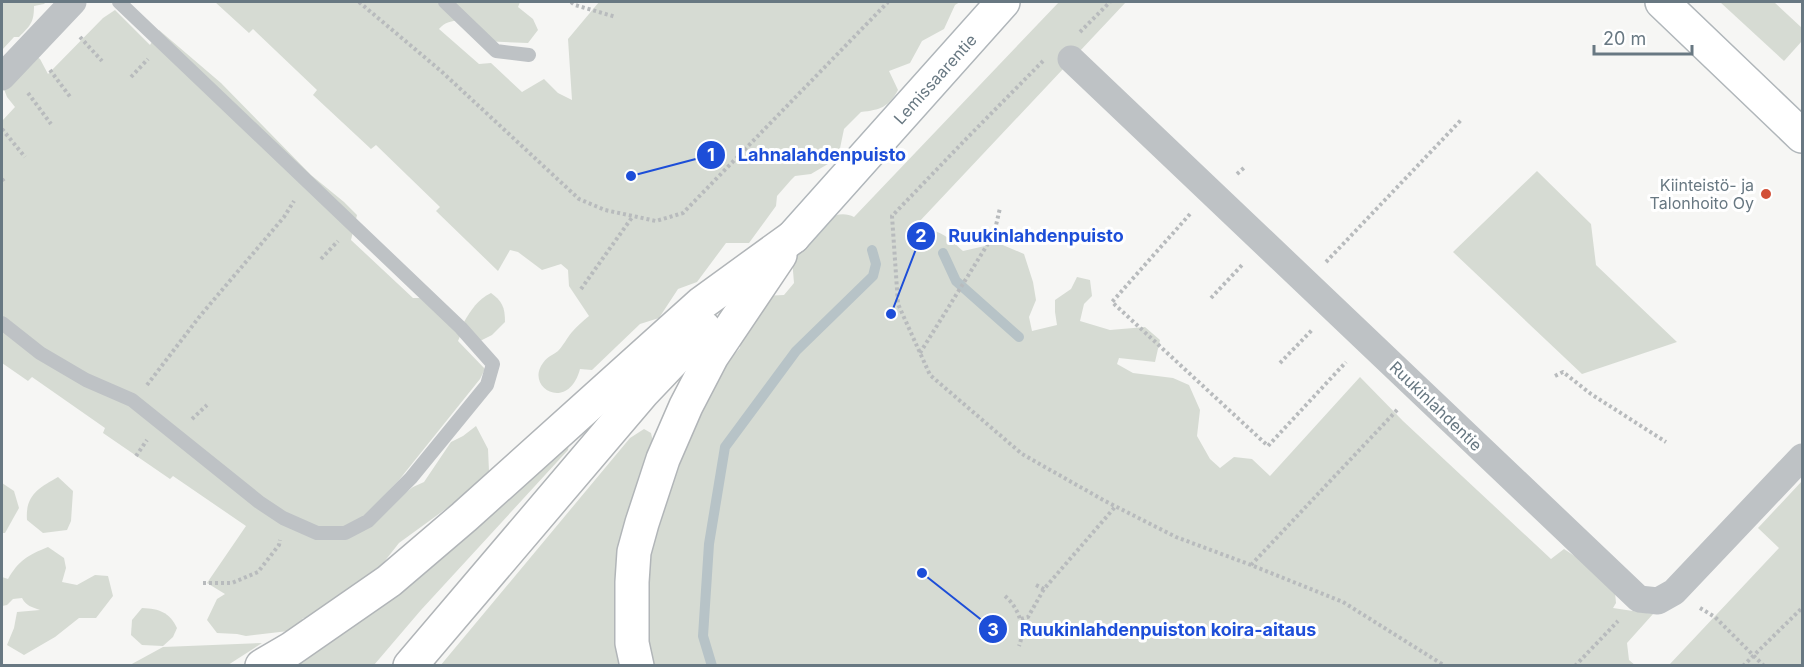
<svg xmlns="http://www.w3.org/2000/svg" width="1804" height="667" font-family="Inter,sans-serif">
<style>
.green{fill:#d6dbd3}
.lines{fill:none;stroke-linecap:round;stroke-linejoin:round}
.stream{stroke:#b7c3c7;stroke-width:10}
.secondary-casing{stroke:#b0b6ba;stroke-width:36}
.motorway-casing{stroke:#b1b5b8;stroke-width:36}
.path{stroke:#b8bbbd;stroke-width:4;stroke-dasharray:3 3;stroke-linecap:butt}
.service{stroke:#bec2c5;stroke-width:14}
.minor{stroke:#bec2c5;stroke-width:27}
.secondary{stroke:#fff;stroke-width:33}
.motorway{stroke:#fff;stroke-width:33}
.poi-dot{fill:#d25038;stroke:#fff;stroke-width:2}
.labels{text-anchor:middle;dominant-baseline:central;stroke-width:6;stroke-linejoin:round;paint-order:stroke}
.street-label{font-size:16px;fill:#687882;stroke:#fff}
.poi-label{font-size:16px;fill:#687882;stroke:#fff;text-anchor:end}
.leader{fill:none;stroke:#1d4ed8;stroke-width:2}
.callout-dot{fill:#1d4ed8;stroke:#fff;stroke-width:2}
.mark-label{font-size:18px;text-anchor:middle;font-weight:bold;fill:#fff}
.callout-label{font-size:18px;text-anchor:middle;font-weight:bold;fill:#1d4ed8;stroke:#fff;stroke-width:6;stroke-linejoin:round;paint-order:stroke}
</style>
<rect width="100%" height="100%" fill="#f6f6f4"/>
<!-- green -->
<g class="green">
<path d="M 2,2 L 46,2 L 44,4 L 34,6 C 34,22 31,25 19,37 L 14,37 L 2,50 Z"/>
<path d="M 215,2 L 520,2 L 518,7 L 533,19 L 538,30 L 528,43 L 481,41 L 471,21 C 459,20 447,19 439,29 L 479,64 L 491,63 L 522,92 L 544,79 L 558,93 L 572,100 L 568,39 L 599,2 L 960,2 L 955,5 L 944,29 L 922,41 L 910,63 L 889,71 L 898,90 C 889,107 880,110 861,112 L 844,129 L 838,158 L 811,174 L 795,176 L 791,180 L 777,196 L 776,206 L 749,243 L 726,243 L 697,282 L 678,289 L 659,318 L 640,324 L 592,370 L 580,369 C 569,411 528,390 541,366 C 547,356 550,357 558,351 C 563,346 567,338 572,332 C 577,326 583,321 589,316 L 569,286 L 568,270 L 561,264 L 542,270 L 518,252 L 510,250 L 498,271 L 436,211 L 440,207 L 376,145 L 371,149 L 313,95 L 317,90 L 253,29 L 249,33 Z"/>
<path d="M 1059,2 L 1126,2 L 918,223 L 925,230 C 941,229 952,241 963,251 L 998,243 L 1024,254 L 1033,282 L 1036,300 L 1029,317 L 1032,331 L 1057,325 L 1055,312 L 1055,300 L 1071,289 L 1077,277 L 1090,280 L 1092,296 L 1084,304 L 1080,321 L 1110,330 L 1145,327 L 1160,340 L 1155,362 L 1119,358 L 1117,364 L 1133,373 L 1173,378 L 1189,385 L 1200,410 L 1197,436 L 1210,459 L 1220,468 L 1234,457 L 1252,459 L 1270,476 L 1360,377 L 1403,421 L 1551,559 L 1564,549 L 1614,582 L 1616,603 L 1613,608 L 1653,614 L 1627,643 L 1629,660 L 1636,666 L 650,666 L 644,621 L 650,543 L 667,474 L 723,367 L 740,348 L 742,322 L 759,296 L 784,295 L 794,283 L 792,259 C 798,252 806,246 813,239 C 819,233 813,238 817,231 C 824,217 841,210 854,217 Z"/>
<polygon points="1720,2 1774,2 1802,28 1802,41 1784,61"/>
<polygon points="115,10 150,45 159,30 221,83 311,175 344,202 357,215 351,240 413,298 420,298 461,334 458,341 485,369 480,379 399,480 377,503 389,505 413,487 424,482 451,442 463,436 476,426 488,449 489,471 458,500 399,543 384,562 369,579 311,620 303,618 297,630 246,636 237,634 217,633 207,620 217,599 225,594 207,583 246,526 173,476 170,479 103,433 105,428 32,377 28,381 2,363 2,121 15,107 7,97 2,84 22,46 40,59 48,74 103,18"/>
<polygon points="1537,171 1591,224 1596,265 1677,342 1582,374 1453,252"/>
<path d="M 491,293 C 502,301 505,307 505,322 L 492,335 L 480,341 L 464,322 C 471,310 478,299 491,293 Z"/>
<polygon points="644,429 651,433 653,442 646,457 631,505 622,665 440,666 630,438"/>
<polygon points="569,443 568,450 421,610 374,665 293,666"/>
<path d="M 58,477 L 73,491 L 71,521 L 67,530 L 43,533 L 27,520 C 25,495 39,488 58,477 Z"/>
<polygon points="1802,481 1802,665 1669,665 1779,548 1758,528"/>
<polygon points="2,483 14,491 19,508 5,533 2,533"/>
<path d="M 48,547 L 64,558 L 66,568 L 62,582 L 77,585 L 95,575 L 108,576 L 113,596 L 96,618 L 79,618 L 55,637 L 24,655 L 7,645 L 14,628 L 17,612 L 40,610 C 32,607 26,606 22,598 L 13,599 L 7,605 L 2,606 L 2,577 L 8,579 C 19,560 28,555 48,547 Z"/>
<path d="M 142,608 C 160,609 169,612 177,628 L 173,637 L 163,646 L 142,645 L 131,635 L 132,620 Z"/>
<polygon points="262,643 228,665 130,665 163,647"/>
</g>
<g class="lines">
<!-- stream -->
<g class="stream">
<polyline points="943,253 956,281 1019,337"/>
<polyline points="712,666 703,636 709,544 725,447 796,351 873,276 876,264 872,250"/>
</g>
<defs>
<g id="secondary">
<polyline points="1662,2 1802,136"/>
<polyline points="793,237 1003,2"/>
</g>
<g id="motorway">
<polyline points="262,666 291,649 389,581 464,517 702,303 793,237"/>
<polyline points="410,666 643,392 704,328"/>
<polyline points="637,666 632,643 632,582 634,552 642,523 663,459 686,406 712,356 780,255"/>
</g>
</defs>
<!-- secondary casing -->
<use href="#secondary" class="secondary-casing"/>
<!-- motorway casing -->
<use href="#motorway" class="motorway-casing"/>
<!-- path -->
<g class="path">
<polyline points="359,2 441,71 579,199 605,210 656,221 683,213 888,2"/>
<polyline points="571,2 575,5 616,17"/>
<polyline points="1080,32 1110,2"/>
<polyline points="80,37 102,61"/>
<polyline points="1043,61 967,138 892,216 898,304 930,375 1022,454 1105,501 1176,537 1251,565 1343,602 1445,666"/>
<polyline points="50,70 71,98"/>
<polyline points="131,77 148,59"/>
<polyline points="28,93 51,124"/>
<polyline points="2,129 25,157"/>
<polyline points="1237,174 1245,167"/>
<polyline points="2,179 5,183"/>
<polyline points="1190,214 1112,302 1268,446 1346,362"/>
<polyline points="321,259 338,241"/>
<polyline points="1326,262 1462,119"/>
<polyline points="581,289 633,216"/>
<polyline points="1211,298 1243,264"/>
<polyline points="920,353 994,234 1000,208"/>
<polyline points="1280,363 1312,330"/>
<polyline points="1555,376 1563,372 1591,394 1666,442"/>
<polyline points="147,385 200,316 284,217 294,201"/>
<polyline points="192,419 207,405"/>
<polyline points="136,456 147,440"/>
<polyline points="1251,565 1398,409"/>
<polyline points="203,583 232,583 258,572 279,545 280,540"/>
<polyline points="1036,585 1044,589"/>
<path d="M 1005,596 C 1019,608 1026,628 1019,646"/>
<polyline points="1700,608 1715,617 1764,666"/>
<polyline points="1021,619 1028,617 1044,589 1115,507"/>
<polyline points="1575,666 1618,621"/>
<polyline points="1743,666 1802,608"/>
</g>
<!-- service -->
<g class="service">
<polyline points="445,2 496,51 529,55"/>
<polyline points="2,323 40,353 86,380 132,400 259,502 283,518 317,533 345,533 368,521 411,478 487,385 493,364 461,328 119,2"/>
</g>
<!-- minor -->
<g class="minor">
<polyline points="1071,59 1639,599 1658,601 1674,592 1802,457"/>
<polyline points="2,77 73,2"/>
</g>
<!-- secondary -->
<use href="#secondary" class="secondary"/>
<!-- motorway -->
<use href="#motorway" class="motorway"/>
</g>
<!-- markers -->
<circle class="poi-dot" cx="1766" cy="194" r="6"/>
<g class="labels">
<!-- street labels -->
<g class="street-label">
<text transform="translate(935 79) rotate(-48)">Lemissaarentie</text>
<text transform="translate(1436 406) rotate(44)">Ruukinlahdentie</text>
</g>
<!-- poi labels -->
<g class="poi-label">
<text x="1754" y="185">Kiinteistö- ja<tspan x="1754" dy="18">Talonhoito Oy</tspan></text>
</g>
</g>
<!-- callouts -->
<path class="leader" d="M631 176L711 155M891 314L921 236M922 573L993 629"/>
<g class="callout-dot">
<circle cx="631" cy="176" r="6"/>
<circle cx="891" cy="314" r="6"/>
<circle cx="922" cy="573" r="6"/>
<circle cx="711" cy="155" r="15"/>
<circle cx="921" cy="236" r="15"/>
<circle cx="993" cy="629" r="15"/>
</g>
<g class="mark-label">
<text x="711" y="161">1</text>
<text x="921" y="242">2</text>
<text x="993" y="636">3</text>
</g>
<g class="callout-label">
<text x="822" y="161">Lahnalahdenpuisto</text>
<text x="1036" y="242">Ruukinlahdenpuisto</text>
<text x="1168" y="636">Ruukinlahdenpuiston koira-aitaus</text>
</g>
<!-- border -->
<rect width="1804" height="667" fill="none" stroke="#687882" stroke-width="6"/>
<!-- scale -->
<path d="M1594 45v9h98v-9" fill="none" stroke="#687882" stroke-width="3"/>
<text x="1603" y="45" font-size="18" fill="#687882" stroke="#ffffff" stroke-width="4.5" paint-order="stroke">20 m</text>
</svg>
